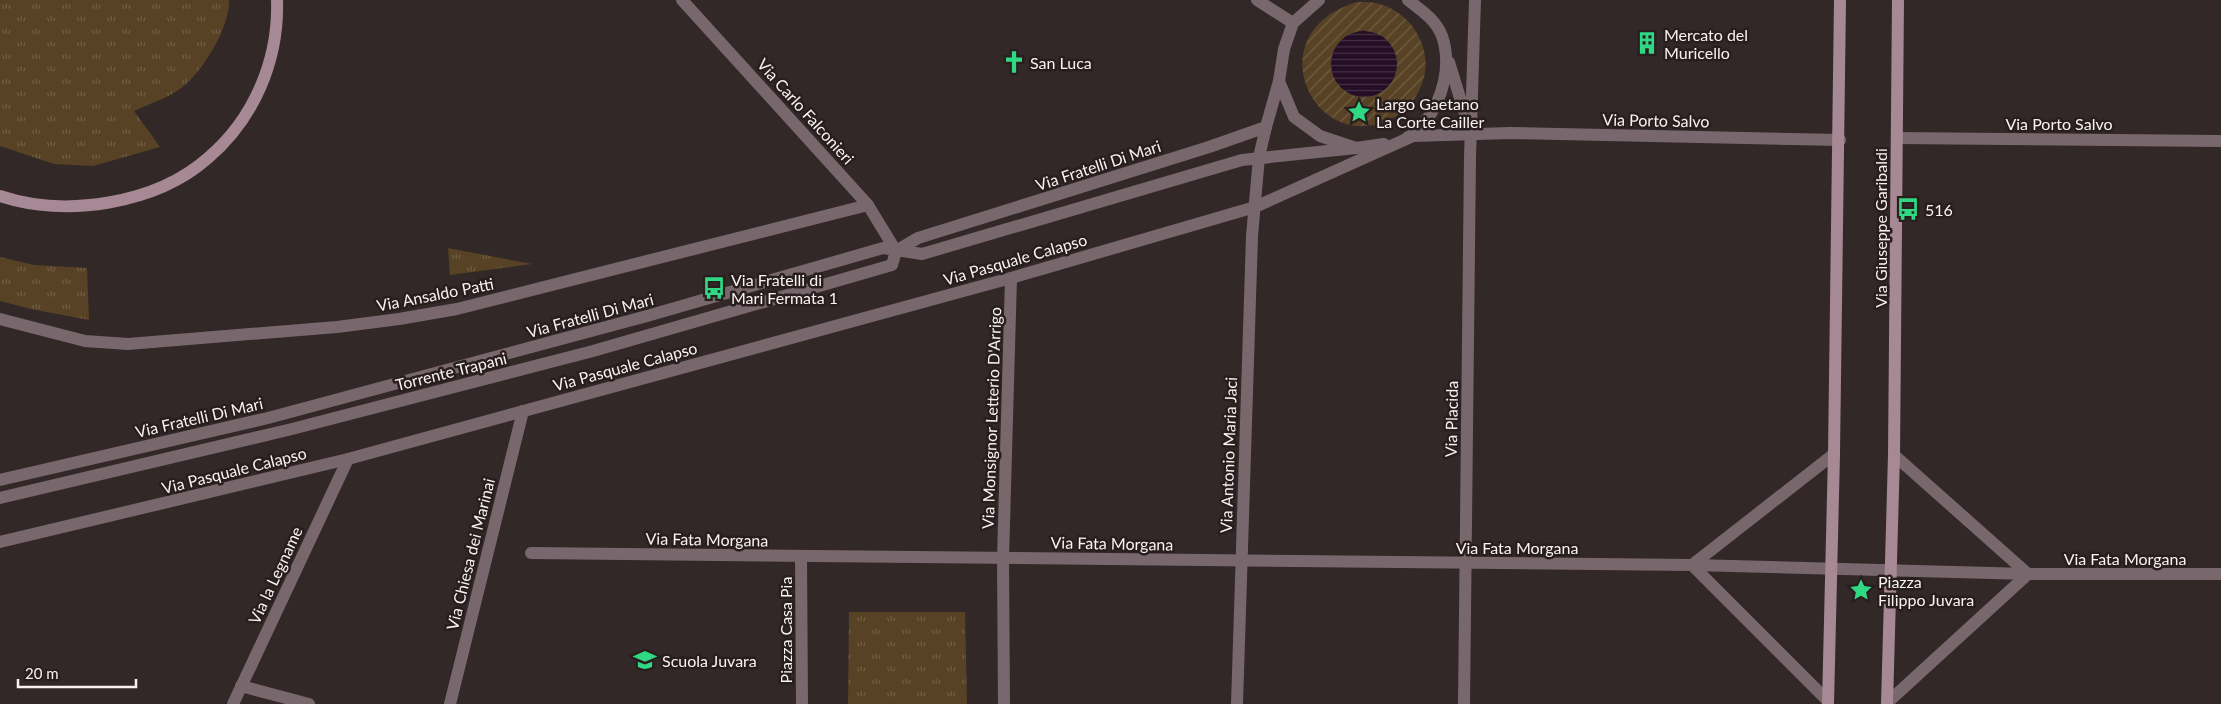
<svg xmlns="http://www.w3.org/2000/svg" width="2221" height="704" font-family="Lato,sans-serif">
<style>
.grass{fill:url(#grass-tufts)}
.garden{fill:url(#garden-furrows);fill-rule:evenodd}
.water{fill:url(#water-rules)}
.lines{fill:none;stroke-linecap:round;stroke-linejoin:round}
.minor{stroke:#79676e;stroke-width:12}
.secondary{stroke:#a68994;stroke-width:12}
.labels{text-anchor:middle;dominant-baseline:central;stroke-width:5;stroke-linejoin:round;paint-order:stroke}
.poi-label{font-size:16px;fill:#f9f2f2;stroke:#281e1e;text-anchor:start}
.street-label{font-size:16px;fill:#f9f2f2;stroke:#281e1e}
</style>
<defs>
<pattern id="grass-tufts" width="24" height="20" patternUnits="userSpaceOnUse" patternTransform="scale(1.25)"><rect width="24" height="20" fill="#584225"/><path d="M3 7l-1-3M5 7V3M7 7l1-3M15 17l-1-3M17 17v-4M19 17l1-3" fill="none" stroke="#715e45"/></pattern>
<pattern id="garden-furrows" width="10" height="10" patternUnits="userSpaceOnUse" patternTransform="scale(1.25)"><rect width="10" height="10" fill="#584225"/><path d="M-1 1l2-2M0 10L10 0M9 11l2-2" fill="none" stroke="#715e45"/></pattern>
<pattern id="water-rules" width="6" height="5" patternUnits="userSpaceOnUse" patternTransform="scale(1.25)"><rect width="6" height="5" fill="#240d25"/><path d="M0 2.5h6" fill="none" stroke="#453145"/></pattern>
</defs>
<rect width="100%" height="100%" fill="#322827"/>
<!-- grass -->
<g class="grass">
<path d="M 0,0 L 229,0 C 230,26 205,67 186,84 C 172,97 151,103 134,111 L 160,147 L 93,166 L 54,164 L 0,146 Z"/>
<polygon points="448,248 532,264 450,275"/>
<polygon points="0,257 34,265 87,268 89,320 31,309 0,301"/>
<polygon points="849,612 965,612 967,704 848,704"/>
</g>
<!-- garden -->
<path class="garden" d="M 1357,2 C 1363,2 1370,2 1376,3 C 1409,10 1432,45 1424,77 C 1419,97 1407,111 1389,120 C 1312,155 1256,32 1357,2 ZM 1364,30 L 1396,56 C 1400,86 1378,103 1349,93 L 1344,38 L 1353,33 Z"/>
<!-- water -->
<circle class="water" cx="1364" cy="64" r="33"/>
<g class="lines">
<!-- minor -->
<g class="minor">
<polyline points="682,0 868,205 896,251"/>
<polyline points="1257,0 1293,23"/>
<polyline points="1449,62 1468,124"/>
<polyline points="1279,81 1294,117 1320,136 1356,148 1384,144"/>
<path d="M 1408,137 C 1415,135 1420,128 1425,122 C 1443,99 1452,65 1442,36 C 1436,20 1421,10 1408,0"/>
<polyline points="1897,138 2221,141"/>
<polyline points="896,251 918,238 1209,147 1266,127 1279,81 1284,49 1293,23 1319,0"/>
<polyline points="0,319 85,341 128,344 337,327 399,319 457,309 868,205"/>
<polyline points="1894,455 2028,574"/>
<polyline points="0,480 268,418 647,316 883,248 922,254 1242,160 1356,148"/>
<polyline points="0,498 292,429 593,351 892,265 896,251"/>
<polyline points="0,542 348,459 1011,278 1255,207 1413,136 1510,133 1840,140"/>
<polyline points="531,553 1692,565 2028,574 2221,574"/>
<polyline points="801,556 802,704"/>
<polyline points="1692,565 1828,701"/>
<polyline points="1692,565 1834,454"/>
<polyline points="241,686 309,704"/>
<polyline points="1887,703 2028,574"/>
<polyline points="233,704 348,459"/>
<polyline points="450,704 523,411"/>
<polyline points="1004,704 1003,559 1011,278"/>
<polyline points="1237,704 1252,236 1259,157 1266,127"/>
<polyline points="1464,704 1470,157 1475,0"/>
</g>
<!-- secondary -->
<g class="secondary">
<path d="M 0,196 C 65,218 156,204 208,158 C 254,119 279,60 277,0"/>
<polyline points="1828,704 1834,454 1840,0"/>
<polyline points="1887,704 1894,455 1898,0"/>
</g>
</g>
<!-- icons -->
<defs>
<symbol id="building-bare" viewBox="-9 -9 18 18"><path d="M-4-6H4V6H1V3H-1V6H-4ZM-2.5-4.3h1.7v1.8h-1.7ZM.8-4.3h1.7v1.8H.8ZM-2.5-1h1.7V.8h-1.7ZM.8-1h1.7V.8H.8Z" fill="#30d883" stroke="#281e1e" stroke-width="2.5" paint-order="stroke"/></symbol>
<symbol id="church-bare" viewBox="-9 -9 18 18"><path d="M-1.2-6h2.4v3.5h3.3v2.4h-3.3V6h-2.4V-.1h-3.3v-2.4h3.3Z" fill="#30d883" stroke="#281e1e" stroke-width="2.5" paint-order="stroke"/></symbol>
<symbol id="sight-bare" viewBox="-9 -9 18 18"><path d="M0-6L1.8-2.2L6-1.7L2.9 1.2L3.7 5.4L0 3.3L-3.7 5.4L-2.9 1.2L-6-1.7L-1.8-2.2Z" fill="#30d883" stroke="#281e1e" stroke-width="2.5" paint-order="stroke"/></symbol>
<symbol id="bus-bare" viewBox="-9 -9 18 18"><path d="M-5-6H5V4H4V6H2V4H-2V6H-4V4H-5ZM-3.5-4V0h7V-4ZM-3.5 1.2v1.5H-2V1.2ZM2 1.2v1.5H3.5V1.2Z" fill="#30d883" stroke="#281e1e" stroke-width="2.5" paint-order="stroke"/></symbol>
<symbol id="school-bare" viewBox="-9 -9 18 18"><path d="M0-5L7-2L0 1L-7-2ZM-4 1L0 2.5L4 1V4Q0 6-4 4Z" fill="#30d883" stroke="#281e1e" stroke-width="2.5" paint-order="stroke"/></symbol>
</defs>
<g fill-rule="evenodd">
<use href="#building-bare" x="1631" y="27" width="32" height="32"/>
<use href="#church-bare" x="998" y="46" width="32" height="32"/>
<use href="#sight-bare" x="1343" y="96" width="32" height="32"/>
<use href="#bus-bare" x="1892" y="193" width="32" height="32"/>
<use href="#bus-bare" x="698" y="272" width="32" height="32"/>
<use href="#sight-bare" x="1845" y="574" width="32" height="32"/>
<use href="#school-bare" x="629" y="644" width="32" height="32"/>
</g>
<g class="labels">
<!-- poi labels -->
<g class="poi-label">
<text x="1664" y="34">Mercato del<tspan x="1664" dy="18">Muricello</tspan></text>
<text x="1030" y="62">San Luca</text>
<text x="1376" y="103">Largo Gaetano<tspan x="1376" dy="18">La Corte Cailler</tspan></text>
<text x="1925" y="209">516</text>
<text x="731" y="279">Via Fratelli di<tspan x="731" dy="18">Mari Fermata 1</tspan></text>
<text x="1878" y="581">Piazza<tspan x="1878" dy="18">Filippo Juvara</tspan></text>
<text x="662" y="660">Scuola Juvara</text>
</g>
<!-- street labels -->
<g class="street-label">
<text transform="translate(806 111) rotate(48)">Via Carlo Falconieri</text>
<text transform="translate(1656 120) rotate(1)">Via Porto Salvo</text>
<text x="2059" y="123">Via Porto Salvo</text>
<text transform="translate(1098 165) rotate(-18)">Via Fratelli Di Mari</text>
<text transform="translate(1880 228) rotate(-90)">Via Giuseppe Garibaldi</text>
<text transform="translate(1015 259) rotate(-16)">Via Pasquale Calapso</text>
<text transform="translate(435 294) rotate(-11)">Via Ansaldo Patti</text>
<text transform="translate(590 315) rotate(-15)">Via Fratelli Di Mari</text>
<text transform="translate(625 366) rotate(-15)">Via Pasquale Calapso</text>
<text transform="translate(451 371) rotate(-14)">Torrente Trapani</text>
<text transform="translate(199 417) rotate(-13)">Via Fratelli Di Mari</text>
<text transform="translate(991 418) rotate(-88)">Via Monsignor Letterio D'Arrigo</text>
<text transform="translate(1451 419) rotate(-89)">Via Placida</text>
<text transform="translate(1228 455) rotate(-88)">Via Antonio Maria Jaci</text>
<text transform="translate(234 470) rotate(-14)">Via Pasquale Calapso</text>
<text transform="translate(707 539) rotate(1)">Via Fata Morgana</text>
<text transform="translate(1112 543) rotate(1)">Via Fata Morgana</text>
<text x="1517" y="547">Via Fata Morgana</text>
<text transform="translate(470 554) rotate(-76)">Via Chiesa dei Marinai</text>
<text x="2125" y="558">Via Fata Morgana</text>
<text transform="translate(275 575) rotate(-65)">Via la Legname</text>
<text transform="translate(785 630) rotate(-90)">Piazza Casa Pia</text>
</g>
</g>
<!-- scale -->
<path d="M18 679v8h118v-8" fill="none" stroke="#f9f2f2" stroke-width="2.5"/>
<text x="25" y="679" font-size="15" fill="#f9f2f2" stroke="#281e1e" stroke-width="4" paint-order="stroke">20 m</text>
</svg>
